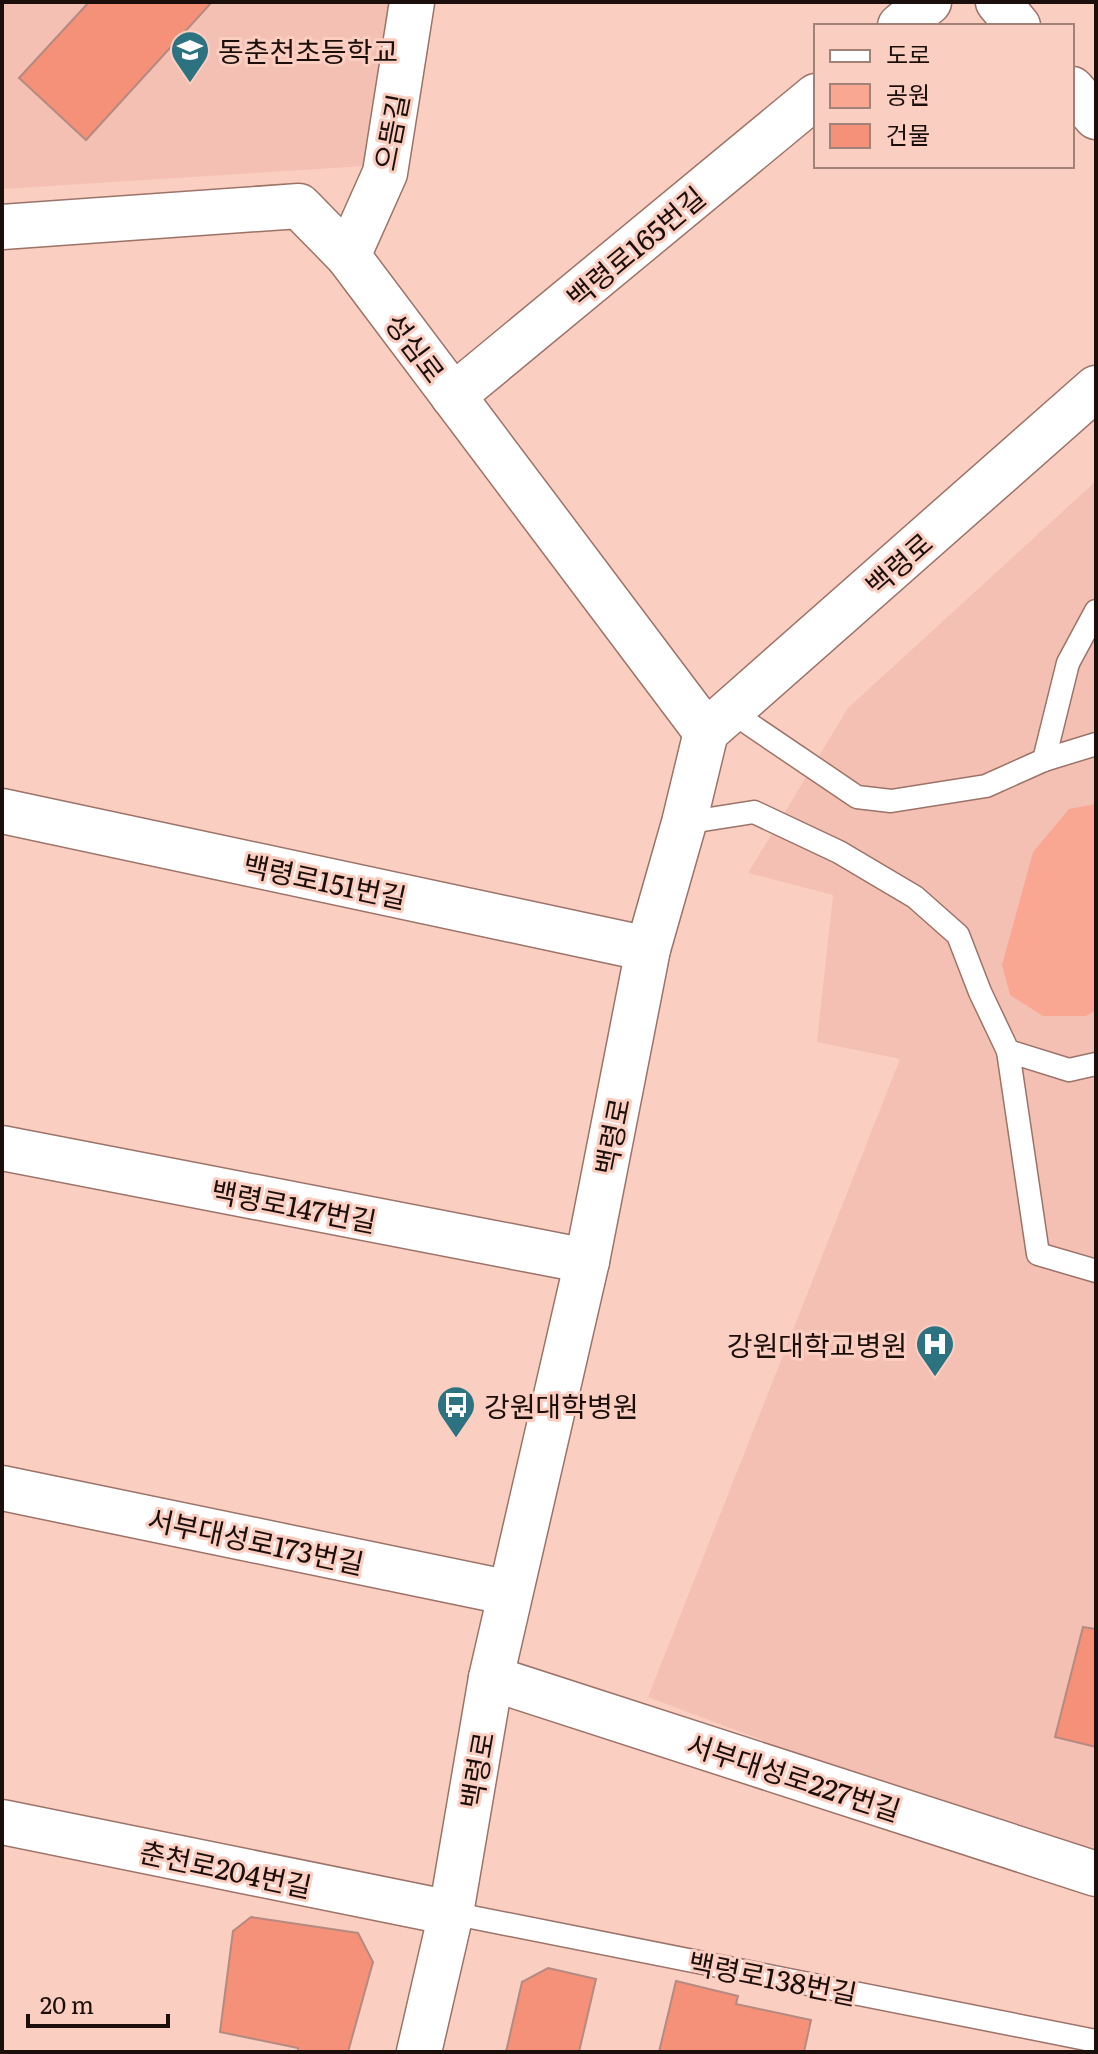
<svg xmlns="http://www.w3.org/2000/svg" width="1098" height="2054" font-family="Literata,'Noto Sans KR',serif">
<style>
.built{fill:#f5c0b4}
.green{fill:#f9a793}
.building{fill:#f59079;stroke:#b58a80;stroke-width:2}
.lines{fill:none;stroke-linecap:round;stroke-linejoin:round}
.lane-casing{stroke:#9b7369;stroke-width:25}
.street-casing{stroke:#9b7369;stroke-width:47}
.secondary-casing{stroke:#9b7369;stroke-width:47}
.lane{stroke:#fff;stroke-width:22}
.street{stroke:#fff;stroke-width:44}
.secondary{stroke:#fff;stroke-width:44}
.labels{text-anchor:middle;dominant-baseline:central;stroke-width:6;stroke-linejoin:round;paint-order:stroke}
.poi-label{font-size:28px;fill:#1c0e0a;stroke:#fbcec2;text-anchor:start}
.street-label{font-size:28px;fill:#1c0e0a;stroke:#fbcec2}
</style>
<rect width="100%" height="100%" fill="#fbcec2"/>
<!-- built -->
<g class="built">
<polygon points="2,2 391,2 366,166 2,189"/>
<polygon points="1096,481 1096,1866 648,1697 900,1059 817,1042 833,895 748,873 848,708"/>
</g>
<!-- green -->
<polygon class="green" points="1096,804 1096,1010 1086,1016 1043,1016 1010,995 1002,965 1033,852 1069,809"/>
<!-- building -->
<g class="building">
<polygon points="89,2 212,2 86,140 19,78"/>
<polygon points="1083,1627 1096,1629 1096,1747 1055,1737"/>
<polygon points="251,1917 358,1933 373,1962 348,2052 298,2052 298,2048 220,2032 233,1931"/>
<polygon points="548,1968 596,1979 579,2052 506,2052 522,1982"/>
<polygon points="676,1981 738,1996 736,2004 811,2020 804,2052 659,2052"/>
</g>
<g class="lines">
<defs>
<g id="lane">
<polyline points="730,711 857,797 891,801 986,786 1044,760 1096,744"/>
<polyline points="1044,760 1068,663 1096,611"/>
<polyline points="684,823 754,812 839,852 915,897 958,935 980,992 1008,1051 1069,1070 1096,1064"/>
<polyline points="1008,1051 1038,1254 1096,1271"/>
<polyline points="451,1913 1096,2041"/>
</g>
<g id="street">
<polyline points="998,2 1018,26"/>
<polyline points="900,26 929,2"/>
<polyline points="1072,89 1096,117"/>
<polyline points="2,227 299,206 348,256 706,732"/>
<polyline points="348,256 385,173 412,2"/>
<polyline points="453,396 816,96"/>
<polyline points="2,811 648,949"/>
<polyline points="2,1148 587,1261"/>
<polyline points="2,1488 510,1593"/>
<polyline points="491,1678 1096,1874"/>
<polyline points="2,1822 451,1913"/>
</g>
<polyline id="secondary" points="419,2052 451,1913 491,1678 587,1261 648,949 684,823 706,732 1096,388"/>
</defs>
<!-- lane casing -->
<use href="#lane" class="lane-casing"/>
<!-- street casing -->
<use href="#street" class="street-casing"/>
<!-- secondary casing -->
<use href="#secondary" class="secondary-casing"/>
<!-- lane -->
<use href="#lane" class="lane"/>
<!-- street -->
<use href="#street" class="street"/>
<!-- secondary -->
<use href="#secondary" class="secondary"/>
</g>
<!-- icons -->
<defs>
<symbol id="school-pin" viewBox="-11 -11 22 30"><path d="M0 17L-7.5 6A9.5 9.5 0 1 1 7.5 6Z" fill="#2d7281" stroke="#fbcec2"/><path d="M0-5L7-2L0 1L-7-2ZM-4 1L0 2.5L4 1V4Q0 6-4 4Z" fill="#fff"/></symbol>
<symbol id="hospital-pin" viewBox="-11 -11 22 30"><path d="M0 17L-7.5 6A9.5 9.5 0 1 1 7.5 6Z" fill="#2d7281" stroke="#fbcec2"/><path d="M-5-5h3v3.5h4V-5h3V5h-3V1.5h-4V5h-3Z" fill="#fff"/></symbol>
<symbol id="bus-pin" viewBox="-11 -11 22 30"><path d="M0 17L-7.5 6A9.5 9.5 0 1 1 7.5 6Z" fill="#2d7281" stroke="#fbcec2"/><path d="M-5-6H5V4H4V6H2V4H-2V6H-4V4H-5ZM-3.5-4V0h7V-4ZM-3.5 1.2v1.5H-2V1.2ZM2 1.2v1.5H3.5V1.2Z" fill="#fff"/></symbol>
</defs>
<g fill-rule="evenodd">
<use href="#school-pin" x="168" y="28" width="44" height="60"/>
<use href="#hospital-pin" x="913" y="1322" width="44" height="60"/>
<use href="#bus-pin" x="434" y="1383" width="44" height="60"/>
</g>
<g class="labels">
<!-- poi labels -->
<g class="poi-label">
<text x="218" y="50">동춘천초등학교</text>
<text x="907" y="1344" text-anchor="end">강원대학교병원</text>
<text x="484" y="1405">강원대학병원</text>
</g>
<!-- street labels -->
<g class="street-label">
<text transform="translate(390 132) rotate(-79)">으뜸길</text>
<text transform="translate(635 246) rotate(-40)">백령로165번길</text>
<text transform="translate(416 347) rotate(53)">성심로</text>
<text transform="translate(898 563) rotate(-41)">백령로</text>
<text transform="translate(325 880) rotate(12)">백령로151번길</text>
<text transform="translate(611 1136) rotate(-79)">백령로</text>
<text transform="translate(294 1205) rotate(11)">백령로147번길</text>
<text transform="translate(256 1540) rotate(12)">서부대성로173번길</text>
<text transform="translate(476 1770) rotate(-80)">백령로</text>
<text transform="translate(794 1776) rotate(18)">서부대성로227번길</text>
<text transform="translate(226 1868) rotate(12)">춘천로204번길</text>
<text transform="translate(773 1977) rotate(11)">백령로138번길</text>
</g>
</g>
<!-- border -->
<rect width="1098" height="2054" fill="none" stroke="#1c0e0a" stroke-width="8"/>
<!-- legend -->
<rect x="814" y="24" width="260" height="144" fill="#fbcec2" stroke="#a28178" stroke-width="2"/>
<rect x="830" y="50" width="40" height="12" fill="#ffffff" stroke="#a28178" stroke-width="2"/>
<text x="886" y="64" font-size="24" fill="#1c0e0a">도로</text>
<rect x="830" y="84" width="40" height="24" fill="#f9a793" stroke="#a28178" stroke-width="2"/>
<text x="886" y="104" font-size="24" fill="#1c0e0a">공원</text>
<rect x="830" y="124" width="40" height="24" fill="#f59079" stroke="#a28178" stroke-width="2"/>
<text x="886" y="144" font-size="24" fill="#1c0e0a">건물</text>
<!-- scale -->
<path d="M28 2014v12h140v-12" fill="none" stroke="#1c0e0a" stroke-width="4"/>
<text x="40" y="2014" font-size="24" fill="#1c0e0a" stroke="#fbcec2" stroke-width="6" paint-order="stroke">20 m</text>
</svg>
